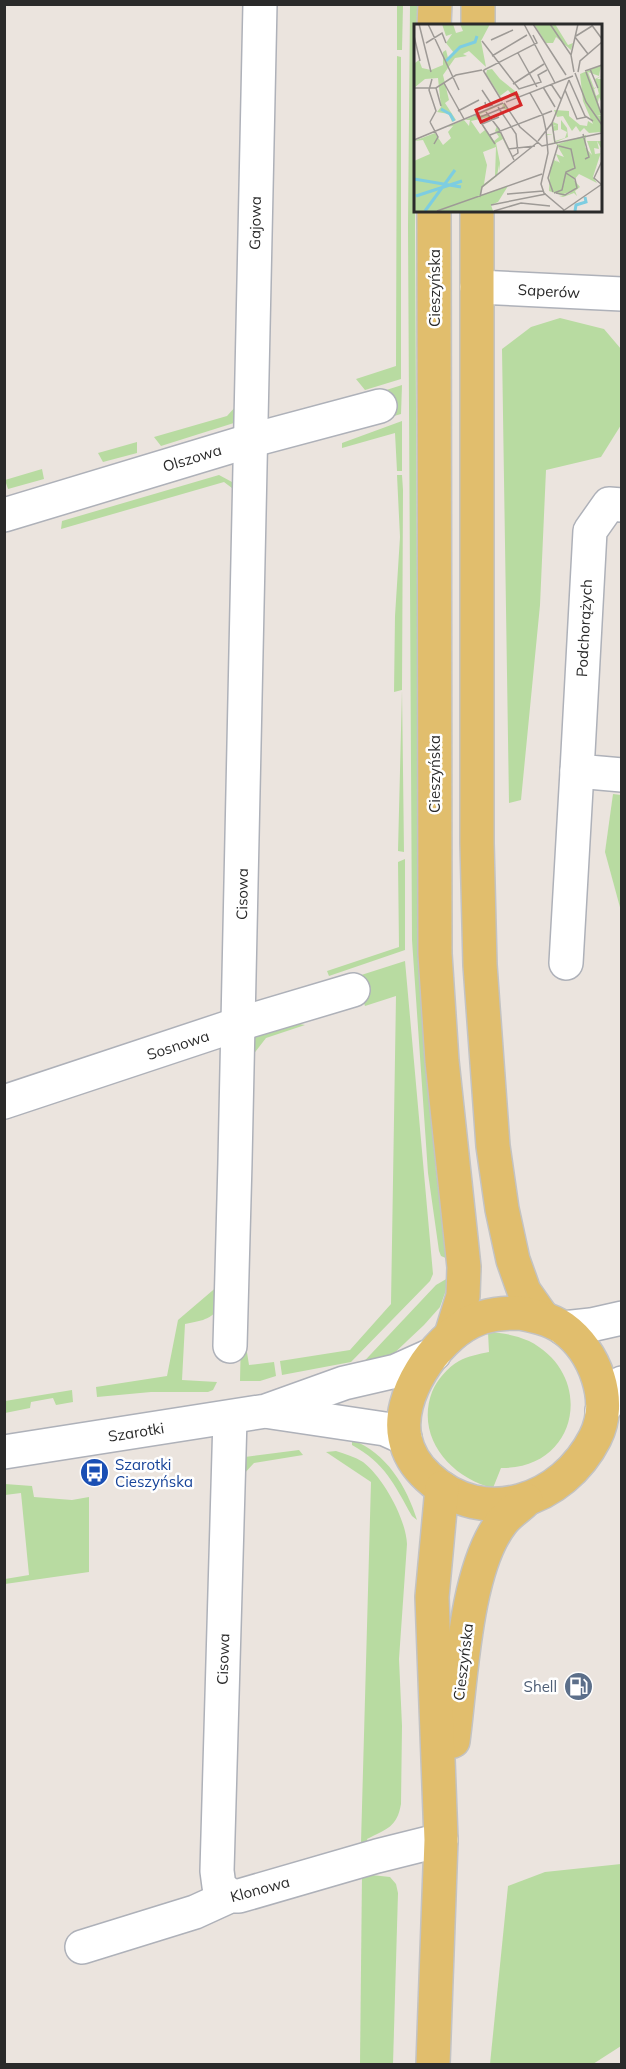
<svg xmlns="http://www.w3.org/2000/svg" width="626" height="2069" font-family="Mulish,sans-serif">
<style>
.green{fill:#b8dba1}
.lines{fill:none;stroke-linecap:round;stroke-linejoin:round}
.minor-casing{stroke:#aeb1b9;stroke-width:36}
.major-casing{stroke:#c3c3c3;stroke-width:36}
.minor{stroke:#fff;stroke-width:33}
.major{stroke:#e1be6d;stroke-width:33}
.labels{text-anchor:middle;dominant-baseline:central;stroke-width:5;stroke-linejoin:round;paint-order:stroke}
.street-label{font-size:15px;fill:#2a2a2a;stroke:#fff}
.transit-label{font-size:15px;fill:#164399;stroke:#fff;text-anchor:start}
.service-label{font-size:15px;fill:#4e5e75;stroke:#fff;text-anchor:end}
.inset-river{fill:none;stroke:#7dcde1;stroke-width:3}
.inset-road{fill:none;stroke:#9e9a96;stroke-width:1.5}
.view{fill:#d62828;fill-opacity:0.15;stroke:#d62828;stroke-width:3}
.inset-edge{fill:none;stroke:#2a2a2a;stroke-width:3}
</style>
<rect width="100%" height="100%" fill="#ebe4de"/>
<!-- green -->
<g class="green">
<polygon points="397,5 403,5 402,50 397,50"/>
<polygon points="410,5 417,5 415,226 418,778 425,1041 436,1171 448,1259 441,1256 439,1251 428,1173 412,940 408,226"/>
<polygon points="397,56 401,57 401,379 365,390 356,379 396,366"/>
<polygon points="560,318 604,329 621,349 621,425 601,457 546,470 540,605 521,800 509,803 502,349 531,327"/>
<polygon points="402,385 401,414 387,418 380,392"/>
<polygon points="237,405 237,422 161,446 154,437 227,416"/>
<polygon points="402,421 402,471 397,471 395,433 342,448 342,443"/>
<polygon points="137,442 137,453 103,462 98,453"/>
<polygon points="42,469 44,479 8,489 5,480"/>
<polygon points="219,475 232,482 236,491 224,482 61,529 62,521"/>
<polygon points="397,475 402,475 403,490 402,689 404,852 398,851 402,690 394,692 395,616 400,537"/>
<polygon points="613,794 621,795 621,911 605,852"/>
<polygon points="405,859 405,950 329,976 327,971 399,947 398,862"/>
<polygon points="405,961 433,1274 430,1281 351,1362 282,1375 280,1361 350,1350 391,1304 396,996 365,1006 355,977"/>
<polygon points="294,1023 305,1025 266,1038 252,1056 252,1041 256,1034"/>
<polygon points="448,1278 445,1293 440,1307 424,1325 389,1358 355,1371 436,1285"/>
<path d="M 219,1285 L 219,1309 C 208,1321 199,1321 185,1324 L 182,1380 L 217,1382 L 213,1390 L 208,1392 L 151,1392 L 97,1397 L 96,1387 L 167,1376 L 178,1320 Z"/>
<polygon points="242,1289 245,1340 249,1365 274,1362 276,1376 260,1381 240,1381"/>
<path d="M 488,1332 C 503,1333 515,1335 529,1341 C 596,1375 579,1469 501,1468 L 493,1488 C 451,1478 415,1437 432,1392 C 437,1380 447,1368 459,1361 C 468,1356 479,1354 489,1352 Z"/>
<polygon points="72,1390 73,1402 56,1405 53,1398 31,1402 30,1408 5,1413 5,1401"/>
<path d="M 352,1440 C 386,1452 407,1487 417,1520 L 412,1516 C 394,1484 385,1463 352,1445 Z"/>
<polygon points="299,1450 303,1455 254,1463 241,1477 245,1457"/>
<path d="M 336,1451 C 345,1454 355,1457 363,1462 C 383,1477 406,1519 407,1544 L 399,1659 L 402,1726 L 401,1804 C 397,1827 387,1829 367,1839 L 370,1847 L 307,1861 L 361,1843 L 371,1482 L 326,1452 Z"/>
<polygon points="5,1484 32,1486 34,1497 72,1500 89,1497 89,1572 5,1584 5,1579 29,1575 21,1493 5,1495"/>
<polygon points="621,1864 621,2046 593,2064 490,2064 508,1886 545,1872"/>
<polygon points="362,1874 390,1877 396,1884 398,1893 393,2064 360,2064"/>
</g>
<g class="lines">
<defs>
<g id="minor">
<polyline points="477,287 622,294"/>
<polyline points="622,505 609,504 590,531 577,771 622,775"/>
<polyline points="4,515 249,441 380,406"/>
<polyline points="566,963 577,771"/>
<polyline points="4,1102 239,1024 353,990"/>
<polyline points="563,1328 591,1325 622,1318"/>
<path d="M 230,1346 C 243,899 249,452 260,4"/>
<polyline points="602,1411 622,1383"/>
<polyline points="271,1412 385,1429 405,1438"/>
<polyline points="230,1418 217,1871 219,1886 230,1896"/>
<polyline points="4,1452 266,1411 344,1383 396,1371 434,1354"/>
<polyline points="82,1947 195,1912 230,1896 239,1896 377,1856 441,1840"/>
</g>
<g id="major">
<polyline points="434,26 435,4"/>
<polyline points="478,26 478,4"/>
<polyline points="434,210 435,954 442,1061 464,1267 463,1296 451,1335"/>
<polyline points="477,210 477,843 480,965 493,1146 502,1209 513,1260 524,1291 543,1318"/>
<path d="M 520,1313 C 535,1316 550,1319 563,1328 C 595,1351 614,1401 595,1438 C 563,1501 484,1529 428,1477 C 417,1467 408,1453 405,1438 C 396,1396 435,1340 471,1322 C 487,1314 503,1313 520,1313 Z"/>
<path d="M 453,1741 C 461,1681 465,1569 502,1522 C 509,1513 519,1507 526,1500"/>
<polyline points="433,2064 441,1840 432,1597 442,1488"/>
</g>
</defs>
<!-- minor casing -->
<use href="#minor" class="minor-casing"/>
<!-- major casing -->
<use href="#major" class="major-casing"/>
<!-- minor -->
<use href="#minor" class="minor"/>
<!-- major -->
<use href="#major" class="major"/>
</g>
<!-- icons -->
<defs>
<symbol id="bus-disc" viewBox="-11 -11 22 22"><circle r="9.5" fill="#1a4fb4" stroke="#fff"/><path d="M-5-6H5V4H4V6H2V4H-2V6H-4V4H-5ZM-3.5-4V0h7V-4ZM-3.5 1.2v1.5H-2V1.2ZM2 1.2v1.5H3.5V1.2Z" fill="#fff"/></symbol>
<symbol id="fuel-disc" viewBox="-11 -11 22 22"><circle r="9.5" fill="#5c6f8a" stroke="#fff"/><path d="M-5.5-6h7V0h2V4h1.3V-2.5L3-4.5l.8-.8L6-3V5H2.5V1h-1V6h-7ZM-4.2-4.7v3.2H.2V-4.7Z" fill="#fff"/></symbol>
</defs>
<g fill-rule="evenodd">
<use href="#bus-disc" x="78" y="1456" width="33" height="33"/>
<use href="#fuel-disc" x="562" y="1670" width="33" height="33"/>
</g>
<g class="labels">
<!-- street labels -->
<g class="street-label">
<text transform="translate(255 223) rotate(-89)">Gajowa</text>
<text transform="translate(434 288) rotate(-90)">Cieszyńska</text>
<text transform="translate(549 291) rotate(3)">Saperów</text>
<text transform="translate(192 458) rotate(-17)">Olszowa</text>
<text transform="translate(584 628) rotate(-87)">Podchorążych</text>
<text transform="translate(434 774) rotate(-90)">Cieszyńska</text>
<text transform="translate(242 894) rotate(-89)">Cisowa</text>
<text transform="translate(178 1045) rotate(-18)">Sosnowa</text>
<text transform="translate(136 1432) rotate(-9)">Szarotki</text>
<text transform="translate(223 1659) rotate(-88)">Cisowa</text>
<text transform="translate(463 1662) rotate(-83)">Cieszyńska</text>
<text transform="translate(260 1889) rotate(-15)">Klonowa</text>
</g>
<!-- transit labels -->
<g class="transit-label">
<text x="115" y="1464">Szarotki<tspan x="115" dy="17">Cieszyńska</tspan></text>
</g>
<!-- service labels -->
<g class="service-label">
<text x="557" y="1686">Shell</text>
</g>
</g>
<!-- overview -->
<g transform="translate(414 24)">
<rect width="188" height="188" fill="#ebe4de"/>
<path d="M 28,0 L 39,0 L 42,9 L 49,7 L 46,0 L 76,0 L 67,17 L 72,43 L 55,27 L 49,30 L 53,32 L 41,34 L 29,51 L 35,76 L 31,79 L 42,96 L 38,98 L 35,90 L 23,88 L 27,83 L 24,54 L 11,55 L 0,64 L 1,39 L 5,36 L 8,44 L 17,46 L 29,41 L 29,28 L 32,26 L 34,34 L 40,29 L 32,19 L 38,10 L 32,12 ZM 120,0 L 141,0 L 154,21 L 159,19 L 157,26 L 142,13 L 139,19 L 132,19 ZM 187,41 L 185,52 L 174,48 L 180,64 L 183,63 L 180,65 L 182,72 L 185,70 L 181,55 L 187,52 L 183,55 L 187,55 L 187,77 L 185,73 L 184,78 L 187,91 L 183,91 L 187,92 L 187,108 L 175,109 L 170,104 L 166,108 L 162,102 L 158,107 L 149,92 L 143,93 L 140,86 L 155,87 L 155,92 L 166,101 L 173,102 L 174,97 L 179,100 L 169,77 L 166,50 ZM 78,45 L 86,55 L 106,71 L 100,73 L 94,66 L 86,72 L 72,50 L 73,46 ZM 88,79 L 91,80 L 95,87 L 88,84 L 89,80 L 62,92 L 74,90 L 75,93 L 57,97 L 66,110 L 71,106 L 65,96 L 80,117 L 85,113 L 81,107 L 83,102 L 87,109 L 96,131 L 89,115 L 82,119 L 86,139 L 85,148 L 85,141 L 83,152 L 68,164 L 67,171 L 94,162 L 84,178 L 77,181 L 79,187 L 0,187 L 0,137 L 16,130 L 9,116 L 0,117 L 21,109 L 29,121 L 37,114 L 34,108 L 39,102 L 33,103 L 50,96 L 55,102 L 56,96 L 51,96 ZM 82,123 L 81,152 L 70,160 L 73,141 L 69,128 ZM 147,96 L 153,104 L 154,113 L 142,118 L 144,120 L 172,111 L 171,123 L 178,131 L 173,117 L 187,117 L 187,124 L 183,117 L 185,125 L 180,124 L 181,130 L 187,129 L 186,125 L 187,128 L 179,153 L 183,159 L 165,150 L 160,156 L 166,163 L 161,167 L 163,172 L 160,169 L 149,173 L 145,172 L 155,170 L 158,167 L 147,171 L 135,167 L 136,144 L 140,136 L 144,138 L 141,135 L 146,139 L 142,130 L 150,133 L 141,118 L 134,120 L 140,118 L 139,110 L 133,111 L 134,117 L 133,110 L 139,110 L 138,103 L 142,101 L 135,103 L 139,98 L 144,100 L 144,106 L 139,107 L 141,117 L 151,114 L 153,108 L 147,105 Z" fill="#b8dba1" fill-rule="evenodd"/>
<path class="inset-river" d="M 32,37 L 46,23 L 61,18 L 63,12M 27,85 L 36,90 L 40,97M 0,155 L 47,163M 2,172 L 48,157M 11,187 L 41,146M 161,187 L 162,181 L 172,178 L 171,173"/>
<path class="inset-road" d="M 5,0 L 17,48M 14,0 L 45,66M 110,0 L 141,59M 119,0 L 152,51M 136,0 L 157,31 L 160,48M 177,0 L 188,15M 0,12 L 6,37M 162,12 L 178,2M 161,13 L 174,30M 77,16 L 99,6M 68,17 L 105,65 L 127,58 L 124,51 L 133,46M 12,19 L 28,9 L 32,19M 104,29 L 123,63M 157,31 L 164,0M 78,32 L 113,11M 176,45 L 184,64M 69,46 L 88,77M 70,46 L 123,19 L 119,11M 171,47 L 188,41M 164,48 L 166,37 L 188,18M 172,48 L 187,89M 161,49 L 172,78 L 188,101M 155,56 L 171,92 L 179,97M 30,59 L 50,95M 99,60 L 130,40M 137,60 L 147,75M 129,63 L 141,83M 0,64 L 22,64 L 42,51 L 68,46M 22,64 L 27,82M 68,66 L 78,81 L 72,83 L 71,78M 151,66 L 163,95 L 172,93M 116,69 L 129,92 L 132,106 L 134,129 L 127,160 L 130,169 L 150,186M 92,78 L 159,52M 90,79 L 106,103 L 128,122 L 188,109M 84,83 L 102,110 L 104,129 L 98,133M 44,87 L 65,76M 72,88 L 85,105 L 100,136M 62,91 L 81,120M 64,94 L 91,83M 16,98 L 22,87 L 15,66 L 18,55M 16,98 L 24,113 L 20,120M 138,99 L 141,119M 68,100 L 85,93M 169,110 L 175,133 L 171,135M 76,111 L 138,87M 0,116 L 89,79M 124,117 L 138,99 L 155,56M 94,125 L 121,122M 187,160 L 180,154 L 188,137M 139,168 L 134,154 L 144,121M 140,169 L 148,166 L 152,148 L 161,144 L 157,125 L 145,122M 142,169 L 151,171 L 163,164 L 161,155 L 152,149M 93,170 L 129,167M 66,173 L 68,163 L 124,118M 77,181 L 132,170M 23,187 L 128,150M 80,187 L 107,179 L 136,182M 149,187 L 188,160"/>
<path class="view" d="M 102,69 L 107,81 L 67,98 L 62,86 Z"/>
<rect width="188" height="188" class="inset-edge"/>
</g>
<!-- border -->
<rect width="626" height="2069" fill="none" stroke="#2a2a2a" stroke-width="12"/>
</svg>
